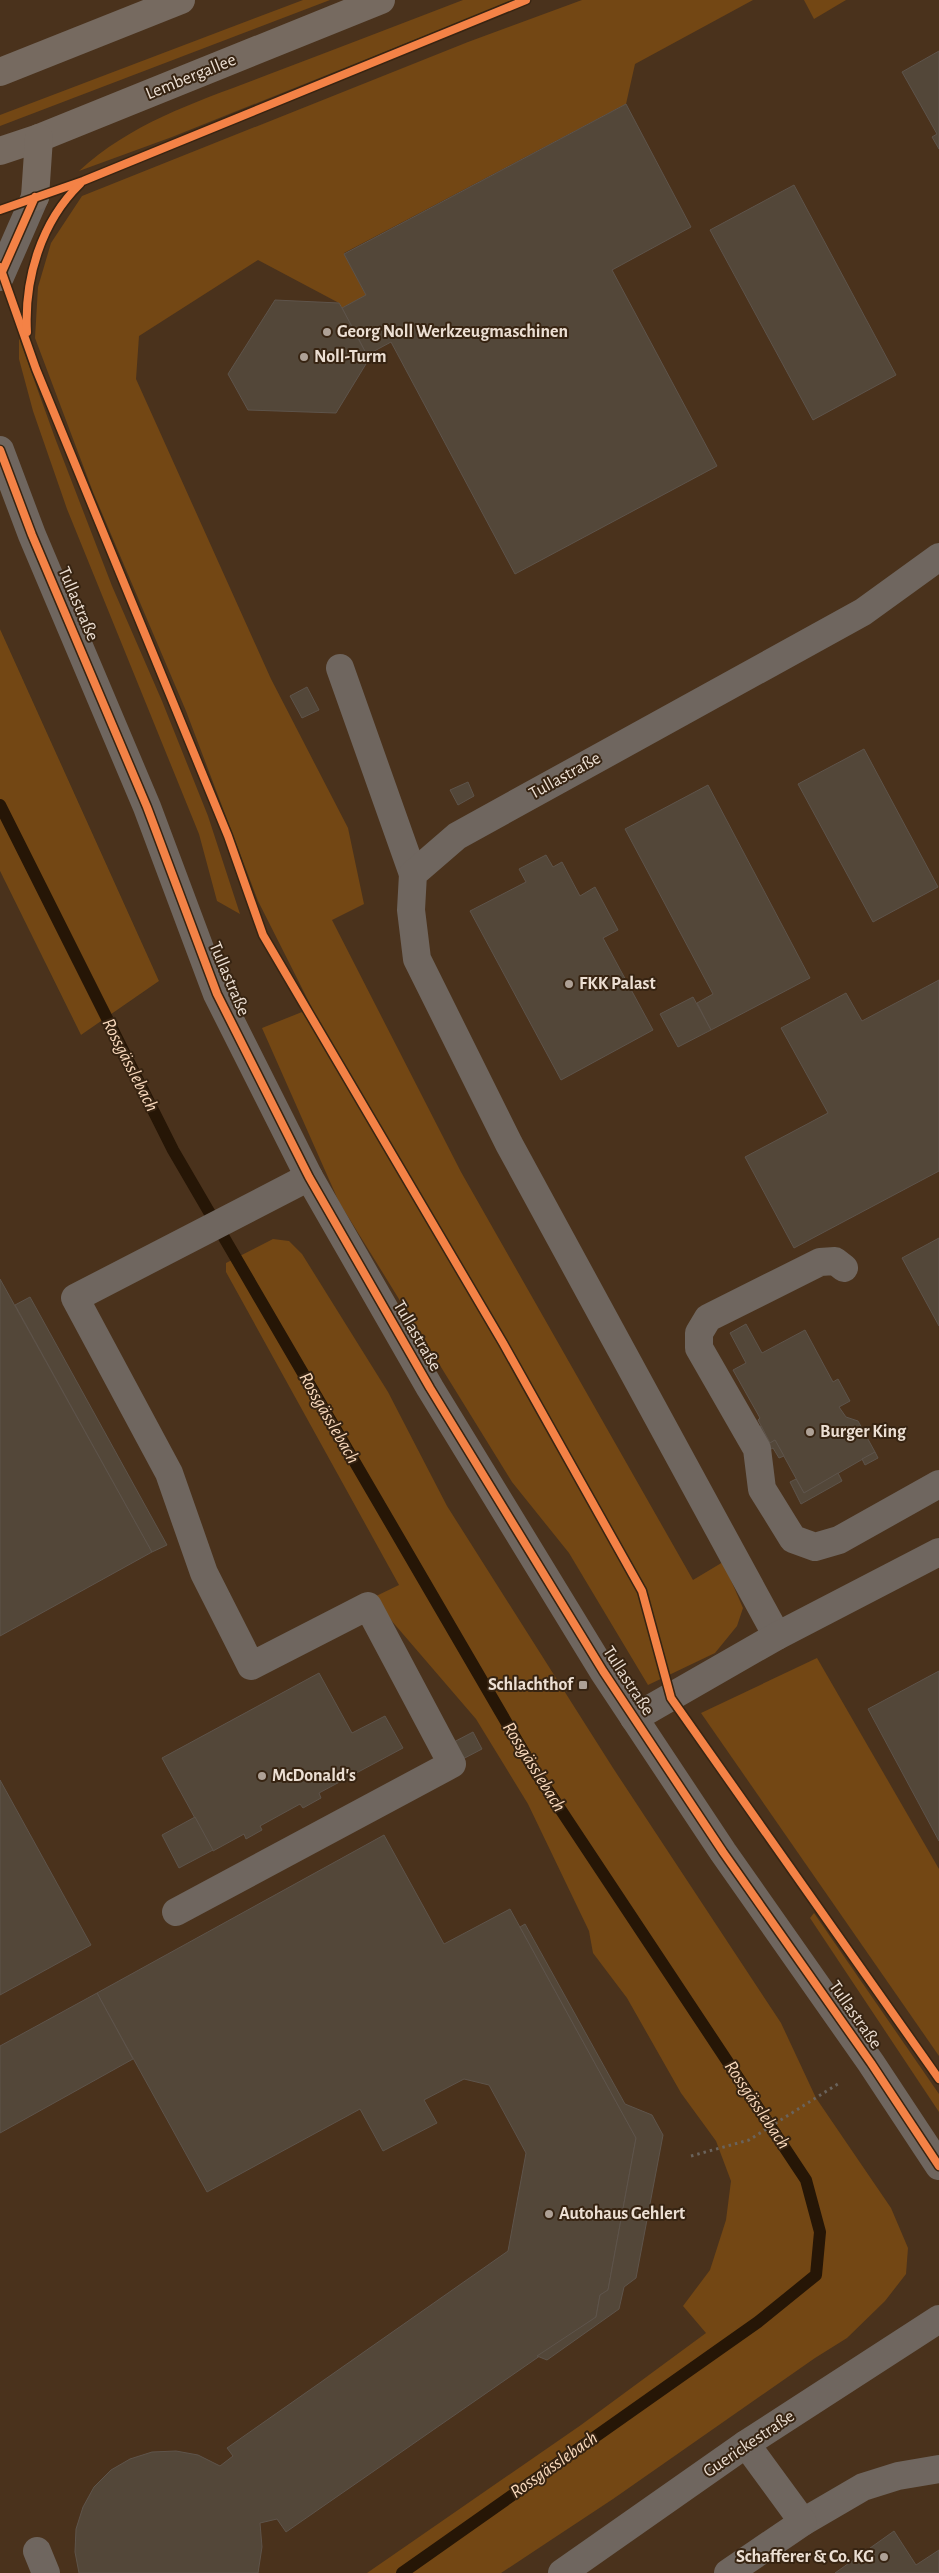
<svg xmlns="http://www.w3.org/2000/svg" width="939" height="2573" font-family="'Alegreya Sans',sans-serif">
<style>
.built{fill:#4a321c}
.green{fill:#734714}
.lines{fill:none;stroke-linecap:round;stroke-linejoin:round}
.stream{stroke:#261606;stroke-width:12}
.building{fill:#534739;stroke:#5e544b}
.path{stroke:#6a635c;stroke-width:3;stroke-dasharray:2.5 4;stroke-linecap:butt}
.minor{stroke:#6f665f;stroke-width:28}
.major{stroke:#766a60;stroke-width:28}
.cycleway-casing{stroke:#372412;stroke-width:11}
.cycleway{stroke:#f48246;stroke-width:8}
.poi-dot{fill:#aea196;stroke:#372412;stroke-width:2}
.labels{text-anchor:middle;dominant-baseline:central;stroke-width:4;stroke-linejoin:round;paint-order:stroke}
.street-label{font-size:18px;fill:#ecdfd3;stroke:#372412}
.poi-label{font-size:18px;font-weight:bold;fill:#ecdfd3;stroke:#372412;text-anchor:start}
.water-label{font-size:19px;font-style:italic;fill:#fadabd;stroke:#372412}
</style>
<rect width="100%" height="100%" fill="#3a2f24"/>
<!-- built -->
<polygon class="built" points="0,0 939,0 939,2573 0,2573 0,871 81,1035 159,981 0,629"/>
<!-- green -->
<g class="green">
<polygon points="303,0 330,0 0,126 0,115"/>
<path d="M 463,0 L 514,0 L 172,137 L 79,171 C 133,121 200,101 267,75 C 333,50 398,25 463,0 Z"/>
<polygon points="582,0 753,0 635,64 626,104 344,253 366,295 342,308 339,303 258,260 139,336 136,379 271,679 348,828 364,904 332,920 461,1172 693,1580 723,1562 743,1608 737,1626 715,1653 648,1685 569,1553 512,1482 339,1202 262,1028 312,1008 258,901 186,711 93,492 35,338 38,287 51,243 82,196 468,42"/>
<polygon points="804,0 846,0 814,19"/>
<polygon points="19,338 55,438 112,586 162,701 208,816 240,914 217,901 199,834 67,509 33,411 19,359"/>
<polygon points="0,629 159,981 81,1035 0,871"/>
<polygon points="273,1239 289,1241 302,1254 388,1392 447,1506 613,1768 781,2023 816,2098 891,2208 908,2248 906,2274 885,2301 847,2338 815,2358 613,2499 501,2573 367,2573 581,2425 706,2333 683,2306 710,2270 726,2220 731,2181 716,2141 681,2093 627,1998 593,1953 589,1931 528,1804 476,1719 372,1598 399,1585 226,1272 226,1263"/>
<polygon points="817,1658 939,1869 939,2056 701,1713"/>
<polygon points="814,1913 939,2094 939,2112 810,1918"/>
</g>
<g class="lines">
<!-- stream -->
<polyline class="stream" points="0,805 173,1150 533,1768 806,2180 820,2232 816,2275 758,2322 402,2573"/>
</g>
<!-- building -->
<g class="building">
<polygon points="939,51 939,149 932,137 937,134 902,72"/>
<polygon points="626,104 691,227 612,270 717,466 515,574 391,342 367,355 342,308 366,295 344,254"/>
<polygon points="794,185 896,375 813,420 710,230"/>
<polygon points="275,300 339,303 342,308 369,359 336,413 248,410 228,374"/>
<polygon points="307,687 319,710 302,718 290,696"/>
<polygon points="864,749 938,887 873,922 798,784"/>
<polygon points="468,782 474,796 458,805 450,790"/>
<polygon points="708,785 810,978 711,1030 697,1003 713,994 625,829"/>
<polygon points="546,855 553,867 562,862 580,896 595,887 618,930 603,938 653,1030 561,1080 470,911 526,882 519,869"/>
<polygon points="939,980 939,1171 794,1248 745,1157 828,1113 781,1028 846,993 862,1021"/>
<polygon points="693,997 711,1030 678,1047 660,1014"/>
<polygon points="939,1238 939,1326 902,1258"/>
<polygon points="0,1279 152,1552 0,1636"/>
<polygon points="30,1297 167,1545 152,1552 15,1305"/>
<polygon points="746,1324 762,1353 805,1330 833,1382 838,1379 850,1401 839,1407 846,1417 858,1421 875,1452 804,1493 775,1440 770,1443 758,1420 760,1418 733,1370 746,1363 730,1333"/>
<polygon points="761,1426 770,1443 775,1440 784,1456 779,1458 773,1448 767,1451 755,1430"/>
<polygon points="875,1452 878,1458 865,1465 862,1459"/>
<polygon points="838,1473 842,1481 801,1504 790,1482 796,1479 804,1493"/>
<polygon points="939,1671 939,1841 868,1709"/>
<polygon points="319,1673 352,1733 385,1716 403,1748 319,1793 321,1798 303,1808 300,1804 260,1826 262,1830 246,1839 244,1834 213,1851 162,1758"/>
<polygon points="473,1732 482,1749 459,1761 450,1744"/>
<polygon points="0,1780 91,1945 0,1995"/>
<polygon points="195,1817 213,1850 179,1868 162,1835"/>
<polygon points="384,1835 444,1944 510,1909 636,2138 608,2290 600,2295 596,2317 286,2532 277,2519 260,2523 262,2547 258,2573 79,2573 75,2552 76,2529 83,2507 94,2487 111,2470 130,2459 152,2452 176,2451 198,2455 220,2466 233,2456 227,2448 508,2251 526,2153 489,2085 464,2079 424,2100 437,2123 383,2151 360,2109 207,2192 97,1993"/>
<polygon points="525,1924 625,2104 652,2115 663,2135 636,2278 624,2287 619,2309 547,2360 537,2356 596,2317 600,2295 608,2290 636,2138 520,1927"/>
<polygon points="97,1993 133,2059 0,2133 0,2046"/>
<polygon points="894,2531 916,2565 939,2550 939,2573 835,2573"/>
</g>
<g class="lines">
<!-- path -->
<polyline class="path" points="691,2156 749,2140 841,2082"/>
<!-- minor -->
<g class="minor">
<polyline points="0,277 35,197"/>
<polyline points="0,450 32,535 147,807 217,994 309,1177 430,1388 603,1671 723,1852 871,2063 939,2166"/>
<polyline points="340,668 413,874"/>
<polyline points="844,1268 835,1261 820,1262 708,1318 699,1333 699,1348 757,1449 762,1489 793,1539 815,1547 839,1540 939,1484"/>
<polyline points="777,1636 509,1144 417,959 411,910 413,874 457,836 863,612 939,557"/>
<polyline points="634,1718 777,1636 939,1552"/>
<polyline points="176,1912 452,1764 368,1606 251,1666 204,1573 169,1473 75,1298 309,1177"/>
<polyline points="803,2522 863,2487 898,2476 939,2469"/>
<polyline points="37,2551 46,2573"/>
<polyline points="562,2573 746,2444 939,2319"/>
<polyline points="728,2573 803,2522 746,2444"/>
</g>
<!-- major -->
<g class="major">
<polyline points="0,72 181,0"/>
<polyline points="0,151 39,138 381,0"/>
<polyline points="35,197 39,138"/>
</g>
<defs>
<g id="cycleway">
<polyline points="0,210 83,181 526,0"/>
<polyline points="0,267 36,369 228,836 263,935 503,1343 642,1591 671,1698 939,2079"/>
<polyline points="2,272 35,197"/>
<path d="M 27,332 C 24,279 41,222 80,184"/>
<polyline points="0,450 32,535 147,807 217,994 309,1177 430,1388 603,1671 723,1852 871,2063 939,2166"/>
</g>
</defs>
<!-- cycleway casing -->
<use href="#cycleway" class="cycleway-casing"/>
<!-- cycleway -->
<use href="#cycleway" class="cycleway"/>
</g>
<!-- markers -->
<g class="poi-dot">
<circle cx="327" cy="332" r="5"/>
<circle cx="304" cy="357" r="5"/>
<circle cx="569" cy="984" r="5"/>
<circle cx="810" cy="1432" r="5"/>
<rect x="578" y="1680" width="10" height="10" rx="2.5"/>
<circle cx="262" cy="1776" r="5"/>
<circle cx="549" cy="2214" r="5"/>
<circle cx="884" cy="2557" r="5"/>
</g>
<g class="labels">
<!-- street labels -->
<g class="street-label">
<text transform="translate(191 77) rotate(-22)">Lembergallee</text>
<text transform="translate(78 604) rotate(67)">Tullastraße</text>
<text transform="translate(565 776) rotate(-29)">Tullastraße</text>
<text transform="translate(229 979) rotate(67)">Tullastraße</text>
<text transform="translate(417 1336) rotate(60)">Tullastraße</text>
<text transform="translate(628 1681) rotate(57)">Tullastraße</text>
<text transform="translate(855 2015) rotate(55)">Tullastraße</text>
<text transform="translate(749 2444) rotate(-34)">Guerickestraße</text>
</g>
<!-- poi labels -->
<g class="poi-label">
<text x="337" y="332">Georg Noll Werkzeugmaschinen</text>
<text x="314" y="357">Noll-Turm</text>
<text x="579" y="984">FKK Palast</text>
<text x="820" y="1432">Burger King</text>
<text x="573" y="1685" text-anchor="end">Schlachthof</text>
<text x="272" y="1776">McDonald's</text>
<text x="559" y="2214">Autohaus Gehlert</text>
<text x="874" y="2557" text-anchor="end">Schafferer &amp; Co. KG</text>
</g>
<!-- water labels -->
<g class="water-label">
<text transform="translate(130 1065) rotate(63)">Rossgässlebach</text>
<text transform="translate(329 1418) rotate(60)">Rossgässlebach</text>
<text transform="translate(534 1767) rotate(58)">Rossgässlebach</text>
<text transform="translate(757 2105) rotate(56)">Rossgässlebach</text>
<text transform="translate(554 2465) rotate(-35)">Rossgässlebach</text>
</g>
</g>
</svg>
